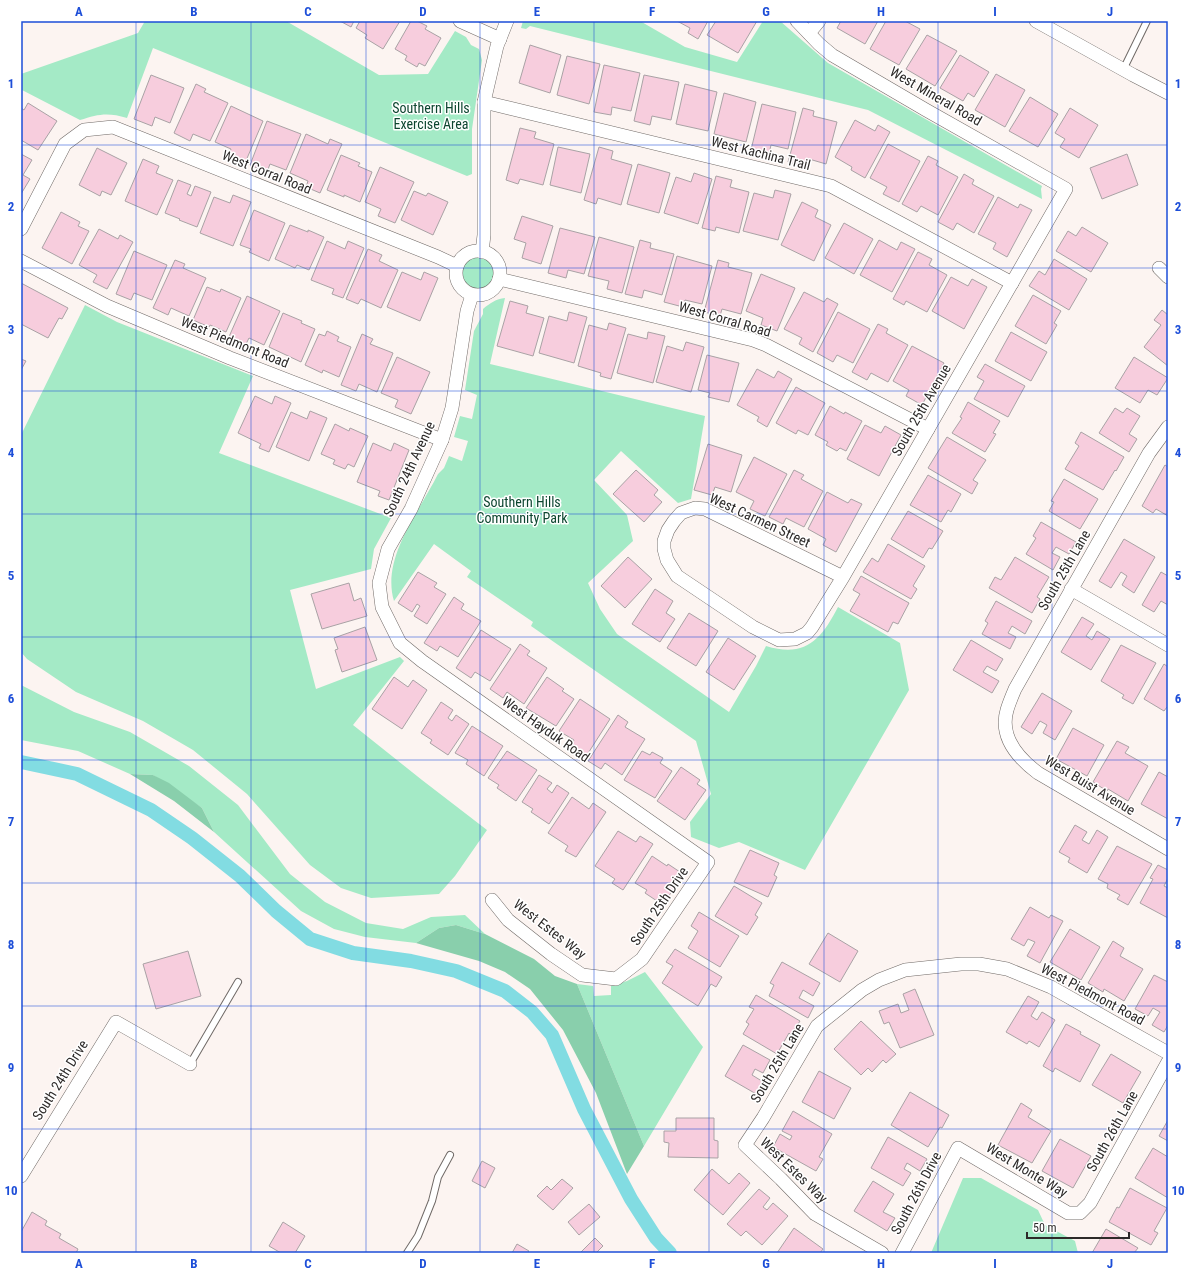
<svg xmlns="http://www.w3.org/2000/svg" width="1189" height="1274" font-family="'Roboto Condensed',sans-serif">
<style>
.green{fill:#a4eac6}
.forest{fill:#89cfac}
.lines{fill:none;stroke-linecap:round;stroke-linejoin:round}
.canal{stroke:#82dce2;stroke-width:14}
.building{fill:#f7cddd;stroke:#a9a2a5}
.service-casing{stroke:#706a67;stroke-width:8}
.minor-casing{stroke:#706a67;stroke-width:14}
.service{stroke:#fff;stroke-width:6}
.minor{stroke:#fff;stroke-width:13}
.grid{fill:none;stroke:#1d4ed8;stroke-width:1;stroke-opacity:0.55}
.labels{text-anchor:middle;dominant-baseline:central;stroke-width:3;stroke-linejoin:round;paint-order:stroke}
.street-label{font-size:14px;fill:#2d2a29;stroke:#fff}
.park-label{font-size:14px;fill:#0d4630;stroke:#fff}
.neatline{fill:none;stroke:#1d4ed8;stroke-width:1.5}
.grid-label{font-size:13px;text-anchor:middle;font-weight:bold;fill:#1d4ed8}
</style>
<rect width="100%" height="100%" fill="#fcf4f1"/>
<!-- green -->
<g class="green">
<path d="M 145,21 L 286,21 L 379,75 L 428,74 L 455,31 L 466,37 L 471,45 L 479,49 L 482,60 L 472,129 L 472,174 L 467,176 L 153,48 L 127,118 C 108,112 98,114 80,120 L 22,90 L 21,74 L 138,33 Z"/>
<polygon points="523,21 640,21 685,47 737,62 763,21 780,21 828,63 1042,186 1041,189 1042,199 868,110 530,26 526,29 521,28"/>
<circle cx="478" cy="273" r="22"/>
<path d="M 505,298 L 490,364 L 705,416 L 691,499 L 678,503 L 621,451 L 594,480 L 627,515 L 633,541 L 588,583 L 600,609 L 617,634 L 729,712 L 756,666 L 766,646 C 805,658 821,640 838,607 L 900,643 L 909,690 L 805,870 L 739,842 L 719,848 L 691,837 L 690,822 L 711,794 L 696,741 L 531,626 L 533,622 L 467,577 L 471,571 L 434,544 L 394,601 C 381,558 419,512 438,474 L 444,468 L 449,456 L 462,461 L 468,441 L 454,437 L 460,416 L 472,419 L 477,395 L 465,390 L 474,331 L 483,314 L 483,309 C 490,303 496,299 505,298 Z"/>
<polygon points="85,305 117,322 253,376 219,453 391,518 374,549 371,569 290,590 316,689 400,657 404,661 353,725 422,780 487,830 455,876 439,894 371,898 341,888 310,865 247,794 193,750 143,721 76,692 27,659 21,652 21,435"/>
<polygon points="21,685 74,712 130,732 189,766 238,805 290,874 325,902 366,923 403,929 431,917 465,915 485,934 456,925 439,928 416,943 365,937 334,929 301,911 214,832 202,808 153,775 130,774 78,751 21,740"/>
<polygon points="645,972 703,1047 644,1146 577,984 593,986 594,996 611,995 611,986 627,981"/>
<polygon points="963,1178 981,1178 1038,1210 1045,1225 1075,1241 1078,1253 931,1253"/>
</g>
<!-- forest -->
<g class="forest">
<polygon points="130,774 153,775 169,783 202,808 214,832 174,801"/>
<polygon points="456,925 485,934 534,959 555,976 577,984 644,1146 627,1174 596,1093 563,1030 530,989 505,972 479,961 416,943 439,928"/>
</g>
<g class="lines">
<!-- canal -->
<polyline class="canal" points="21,762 77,774 151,810 192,838 240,876 276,911 310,939 353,953 411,961 456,971 505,991 532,1012 552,1035 584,1109 631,1199 656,1238 670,1253"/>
</g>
<!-- building -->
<g class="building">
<polygon points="340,21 354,21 351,27"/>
<polygon points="360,21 400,21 383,49 365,38 367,35 356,28"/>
<polygon points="411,21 417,21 427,26 425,29 441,38 425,66 419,63 417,67 405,60 407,56 395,49"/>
<polygon points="677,21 708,21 698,39 688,33 690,28"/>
<polygon points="716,21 757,21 738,53 707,35"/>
<polygon points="841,21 878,21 865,44 837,28"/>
<polygon points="886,21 905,21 920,29 899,65 870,49"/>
<polygon points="927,35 957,51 935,86 906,69"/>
<polygon points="530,45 561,55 550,93 519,83"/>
<polygon points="960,55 989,72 974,97 968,93 963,101 940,88"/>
<polygon points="567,56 600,64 589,104 557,95"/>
<polygon points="604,65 640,73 631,111 612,107 611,115 594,112"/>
<polygon points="996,74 1025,90 1005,127 975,110"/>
<polygon points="151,75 184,88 170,123 155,117 152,126 134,119"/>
<polygon points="644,75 679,82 671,120 652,116 650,125 634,121"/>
<polygon points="196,84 206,89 204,92 228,103 210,141 193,134 190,141 174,133"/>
<polygon points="685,84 717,92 708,131 676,124"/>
<polygon points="724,93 756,102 746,142 714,134"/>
<polygon points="1030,97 1058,114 1038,147 1009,131"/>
<polygon points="28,103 57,121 38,150 21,140 21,108 24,110"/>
<polygon points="762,104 796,112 788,149 771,145 769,154 751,150"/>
<polygon points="231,106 263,121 245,163 229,156 231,149 215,142"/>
<polygon points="803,108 814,111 813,116 837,122 826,164 809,159 807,167 788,162"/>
<polygon points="1070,108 1098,125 1079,158 1060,147 1065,139 1055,133"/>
<polygon points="855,120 875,131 878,125 890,132 865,178 851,170 852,167 835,157"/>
<polygon points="267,121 301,134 286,170 270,164 267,172 250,165"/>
<polygon points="520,128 536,132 534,138 554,144 543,185 520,179 518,184 506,180"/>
<polygon points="306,134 328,144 330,139 342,144 320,193 306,187 308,181 290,173"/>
<polygon points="888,144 920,161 899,202 883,194 887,187 870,178"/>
<polygon points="558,147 590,154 581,193 550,185"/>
<polygon points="599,147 613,151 611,159 632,165 621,205 598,198 596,204 584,200"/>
<polygon points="97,148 127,163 111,195 102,191 100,196 79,185"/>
<polygon points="21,154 32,160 23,175 30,179 21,194"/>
<polygon points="1127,154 1138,185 1102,199 1090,168"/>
<polygon points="341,155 360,163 358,166 372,172 360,202 344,195 344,197 327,190"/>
<polygon points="928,156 938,161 936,165 958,177 938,215 921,206 917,212 902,204"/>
<polygon points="143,159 159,166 156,173 173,180 157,215 125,201"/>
<polygon points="638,164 670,173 659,213 627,204"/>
<polygon points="380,167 414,182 395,223 378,216 381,209 365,202"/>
<polygon points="694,173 712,179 698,224 664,213 676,177 691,182"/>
<polygon points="964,174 974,180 972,184 994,196 974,233 957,223 953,230 938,222"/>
<polygon points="716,176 732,180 730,187 749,192 739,233 716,227 715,231 702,228"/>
<polygon points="178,180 191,185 187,194 191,196 195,186 211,192 197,227 179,220 180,219 165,213"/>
<polygon points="775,190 791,194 778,240 743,231 754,193 773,198"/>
<polygon points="414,191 426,196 428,193 448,202 433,235 401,220"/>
<polygon points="233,195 251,202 233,246 200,233 214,197 230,203"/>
<polygon points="998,197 1018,208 1020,204 1032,210 1007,257 993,249 996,243 978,234"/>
<polygon points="802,202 818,210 815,217 831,225 814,261 781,245"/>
<polygon points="254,210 285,223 269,261 249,252 251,249 240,245"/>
<polygon points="61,212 80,222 78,226 89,231 72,264 42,248"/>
<polygon points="522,216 553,226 541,264 522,258 526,243 514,239"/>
<polygon points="844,223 873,239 854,274 825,258"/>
<polygon points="290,225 308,232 308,230 324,237 309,270 297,265 295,268 275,259"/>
<polygon points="1082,227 1108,243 1091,272 1056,251 1068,231 1076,236"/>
<polygon points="560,228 595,237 584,274 568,270 566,278 548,273"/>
<polygon points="99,229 118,239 120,235 133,242 107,289 93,282 97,275 79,265"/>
<polygon points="599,237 634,247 622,293 607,289 609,281 588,276"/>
<polygon points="640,240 651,243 650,248 674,254 662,295 644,290 642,298 625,294"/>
<polygon points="879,240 897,250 901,242 915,249 892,292 860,275"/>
<polygon points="327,241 345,249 348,241 364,248 343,298 332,294 334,289 311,280"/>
<polygon points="368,249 382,255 379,261 398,270 381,308 361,299 358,304 346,299"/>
<polygon points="134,251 167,265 152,300 134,293 131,300 116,294"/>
<polygon points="918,252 932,259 929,265 947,275 927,312 906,301 904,305 893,299"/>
<polygon points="677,256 712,266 702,304 685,300 683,307 664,302"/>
<polygon points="1054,259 1087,279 1069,310 1029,286 1039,271 1045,275"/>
<polygon points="175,260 185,264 183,268 206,278 189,316 171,308 168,315 153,308"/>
<polygon points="718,260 729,263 728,267 752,273 741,314 722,309 720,316 704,312"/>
<polygon points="402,272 421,280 424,272 438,278 420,321 387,307"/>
<polygon points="761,274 795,288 777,331 761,325 763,318 746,311"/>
<polygon points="951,277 968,286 972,279 987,287 964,329 932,311"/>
<polygon points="21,283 68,308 62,319 59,318 48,338 21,324"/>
<polygon points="207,287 220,292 221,289 241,298 226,332 210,325 209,327 193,320"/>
<polygon points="804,292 824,302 827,298 838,304 813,352 799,344 802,338 784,329"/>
<polygon points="1033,295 1061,311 1054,323 1057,325 1046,344 1015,326"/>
<polygon points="247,296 280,311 264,345 249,338 245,346 228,339"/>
<polygon points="510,301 528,306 526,313 544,318 533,356 497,346"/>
<polygon points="1162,310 1168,315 1168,366 1144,347 1161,325 1154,320"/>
<polygon points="569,312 587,317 574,363 539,353 549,316 567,321"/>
<polygon points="838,312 870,329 853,363 837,355 833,362 817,353"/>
<polygon points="283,313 302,321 301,323 315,329 301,362 269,347"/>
<polygon points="609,323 626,328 611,379 600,376 601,373 578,366 589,325 607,330"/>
<polygon points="878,324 888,329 886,333 908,345 888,382 871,373 867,380 852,372"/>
<polygon points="327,331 339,337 337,341 351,347 339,377 323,370 322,373 305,365 319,334 325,336"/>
<polygon points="648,332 665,336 653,383 617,373 628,334 647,339"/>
<polygon points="1011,332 1047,352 1031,381 995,361"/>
<polygon points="362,334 373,339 370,344 393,353 377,392 359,384 356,391 341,385"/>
<polygon points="686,342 704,347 691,392 656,382 667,346 683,351"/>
<polygon points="912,346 944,363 922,405 906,396 909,390 893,381"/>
<polygon points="707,355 739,363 729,402 708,397 710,393 698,390"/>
<polygon points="397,357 430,372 411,414 395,407 398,400 381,393"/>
<polygon points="1134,357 1168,378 1157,395 1148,390 1140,403 1115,388"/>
<polygon points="21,359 26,361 21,370"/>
<polygon points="985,364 1025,386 1008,417 974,399 984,381 977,377"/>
<polygon points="757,369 774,378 778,371 792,379 767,427 757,421 759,417 737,405"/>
<polygon points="796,387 825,403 808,435 798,430 796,434 776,423"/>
<polygon points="255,396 272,404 275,396 291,403 269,452 259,448 261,444 238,433"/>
<polygon points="968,402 1000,421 993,433 996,434 985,452 952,433 962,418 960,417"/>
<polygon points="830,406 844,414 845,412 862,421 846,451 840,448 837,451 826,445 828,442 815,435"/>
<polygon points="1115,408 1123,413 1127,408 1140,416 1129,434 1137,439 1129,452 1099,433"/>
<polygon points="310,411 327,418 309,461 276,447 291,412 307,419"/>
<polygon points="335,424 349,431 350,428 368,436 354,467 348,464 345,469 333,464 335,460 321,454"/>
<polygon points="865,425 881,433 885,426 901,435 879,476 847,459"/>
<polygon points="1081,432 1124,457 1116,471 1115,470 1103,490 1065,469 1079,446 1075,443"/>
<polygon points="947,437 986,460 973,480 978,483 972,494 928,468"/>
<polygon points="373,443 391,451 394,443 409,450 389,500 378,496 380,491 357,482"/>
<polygon points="708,444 742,455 731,492 715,487 712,495 694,490"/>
<polygon points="754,457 787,474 765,516 750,509 754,501 736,492"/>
<polygon points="1165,465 1168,467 1168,516 1156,509 1153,513 1142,506"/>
<polygon points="636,470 658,490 654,495 662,502 644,522 613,494"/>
<polygon points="794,470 804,475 801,479 823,491 804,527 786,518 783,524 769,517"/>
<polygon points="928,475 961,494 951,512 948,510 941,522 910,505"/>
<polygon points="1064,479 1098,499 1080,529 1049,511 1054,502 1051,501"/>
<polygon points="827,492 848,503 851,499 862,504 836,552 823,545 826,539 808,529"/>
<polygon points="908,511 943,531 932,549 929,548 923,558 891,539"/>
<polygon points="1041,522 1076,542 1069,554 1056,547 1052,553 1060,557 1053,570 1026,554 1036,538 1033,536"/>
<polygon points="1124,539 1155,557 1134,593 1122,585 1127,576 1121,572 1111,588 1099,581"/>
<polygon points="888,544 925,566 913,586 917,589 911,599 863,572 872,558 878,562"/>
<polygon points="628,557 652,579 625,608 601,586"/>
<polygon points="1015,557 1049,577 1037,597 1040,599 1032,613 989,588 995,577 1001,580"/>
<polygon points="418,572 437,583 434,587 446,594 427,624 414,616 420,606 417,604 412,612 398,603"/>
<polygon points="1161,572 1168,576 1168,605 1161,601 1154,612 1142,605"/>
<polygon points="861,576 909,603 898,624 893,622 888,632 850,611 860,594 853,590"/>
<polygon points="349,583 354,601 361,598 367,616 322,629 311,594"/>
<polygon points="655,589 673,601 666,613 675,619 660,642 632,624"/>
<polygon points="454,597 464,604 461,609 481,621 458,657 440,646 437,651 424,643"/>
<polygon points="996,601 1032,621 1025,634 1012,626 1008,633 1016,637 1010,649 982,634 988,623 985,621"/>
<polygon points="689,613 718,631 696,666 667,648"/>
<polygon points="1082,617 1094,624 1086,636 1092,640 1097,631 1110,639 1091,670 1061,652"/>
<polygon points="365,627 377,660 342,672 335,650 338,649 334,638"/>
<polygon points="481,630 511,649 490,681 475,672 471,678 456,668"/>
<polygon points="728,638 756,656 734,690 706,672"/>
<polygon points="971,640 1003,659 996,671 987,666 983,672 999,681 992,693 953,670"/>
<polygon points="520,644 530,651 527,655 547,668 524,704 507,692 503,698 490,689"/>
<polygon points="1121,645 1156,663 1133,704 1122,698 1124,695 1101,681"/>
<polygon points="1164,664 1168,667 1168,708 1167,707 1164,711 1144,699"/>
<polygon points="394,677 408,687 413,680 427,690 402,729 372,709"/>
<polygon points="547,677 564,689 562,691 574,699 556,726 526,708"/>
<polygon points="1042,693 1072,711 1055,740 1043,733 1047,725 1040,721 1032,734 1021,727"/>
<polygon points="580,699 610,719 585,758 570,747 574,740 559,731"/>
<polygon points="441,702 453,710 448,718 452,721 456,715 469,724 448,755 430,743 432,740 421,733"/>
<polygon points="618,715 628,722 625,727 645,739 622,775 605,763 601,769 588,761"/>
<polygon points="472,726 503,746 484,776 466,764 468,760 455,753"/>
<polygon points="1073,728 1104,745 1087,776 1056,759"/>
<polygon points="1117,741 1129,747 1125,753 1148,766 1128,801 1108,789 1107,791 1093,782"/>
<polygon points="507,751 537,770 516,801 497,788 499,785 488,778"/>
<polygon points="642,751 650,755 652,752 663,758 660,763 672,771 655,798 624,780"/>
<polygon points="681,767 700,780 697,784 706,790 685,820 657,801"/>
<polygon points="1159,772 1168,777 1168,819 1141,804"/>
<polygon points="539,775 552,783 547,789 552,793 557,785 569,793 549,824 531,812 533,809 522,802"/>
<polygon points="572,797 589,809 593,803 606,812 576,857 565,851 568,846 548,833"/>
<polygon points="1075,825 1087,832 1082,840 1089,844 1097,830 1108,837 1087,873 1068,862 1070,858 1059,852"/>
<polygon points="618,831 636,842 640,836 653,844 623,890 612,883 615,879 595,866"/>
<polygon points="1117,846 1152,864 1128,905 1117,899 1120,895 1107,888 1108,884 1098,879"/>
<polygon points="750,850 779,863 774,875 777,877 768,897 734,882"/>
<polygon points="652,856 667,866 668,864 683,874 663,905 645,893 647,890 635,883"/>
<polygon points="1158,865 1168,870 1168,878 1164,886 1168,888 1168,918 1140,903 1153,879 1150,878"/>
<polygon points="734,886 762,903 755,915 758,917 747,935 715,916"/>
<polygon points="1030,907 1049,918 1051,915 1063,921 1040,963 1027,956 1035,942 1028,939 1024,946 1011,939"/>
<polygon points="699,912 739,936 720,967 688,948 698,931 691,926"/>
<polygon points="1070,929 1100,947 1081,980 1050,962"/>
<polygon points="828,933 858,951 840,982 809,964"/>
<polygon points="1113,941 1124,948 1120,956 1143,969 1124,1001 1104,989 1103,992 1088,983"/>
<polygon points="675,949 722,977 716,987 711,984 698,1006 662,983 673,966 666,962"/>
<polygon points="188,951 201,996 156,1009 143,964"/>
<polygon points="782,962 820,983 813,996 803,990 799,998 814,1006 808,1018 769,996 774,985 770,983"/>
<polygon points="1154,975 1168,982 1168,1025 1164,1032 1152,1025 1160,1012 1153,1008 1148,1016 1135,1009"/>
<polygon points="915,989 934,1035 900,1048 889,1022 884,1024 879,1011 898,1004 901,1013 909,1010 903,994"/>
<polygon points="756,995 800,1021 791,1035 789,1033 777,1054 743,1034 749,1024 746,1022 754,1009 749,1007"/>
<polygon points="1028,996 1039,1002 1031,1016 1037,1020 1042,1012 1055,1020 1039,1047 1029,1041 1027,1044 1006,1032"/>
<polygon points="861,1021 896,1054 886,1063 883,1060 872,1072 868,1068 861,1075 834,1049"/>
<polygon points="1066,1024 1081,1032 1080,1034 1100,1045 1080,1082 1055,1068 1053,1072 1043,1066"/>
<polygon points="743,1045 770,1060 763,1073 755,1069 752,1075 765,1083 758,1095 725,1076"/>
<polygon points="1111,1054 1141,1072 1123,1103 1092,1085"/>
<polygon points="819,1071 851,1088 834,1119 802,1102"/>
<polygon points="910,1092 949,1115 942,1128 940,1127 928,1147 891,1125"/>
<polygon points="1021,1103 1032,1110 1028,1117 1051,1131 1032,1163 998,1145"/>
<polygon points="793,1111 832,1134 819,1157 823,1159 816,1171 773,1147 780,1134 790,1140 792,1136 782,1131"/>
<polygon points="676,1118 714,1118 714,1140 718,1141 718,1158 668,1157 669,1143 664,1142 664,1131 676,1131"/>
<polygon points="1168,1120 1168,1141 1159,1136"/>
<polygon points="888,1137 927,1159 920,1171 907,1163 904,1169 911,1173 903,1186 871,1168"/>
<polygon points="1060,1139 1091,1156 1073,1188 1042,1171"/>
<polygon points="1153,1148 1168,1157 1168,1198 1135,1178"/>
<polygon points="482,1161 495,1168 485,1188 472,1181"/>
<polygon points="712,1169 729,1184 739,1173 750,1183 723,1215 694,1190"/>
<polygon points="562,1179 573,1188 553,1210 537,1196 547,1186 551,1190"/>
<polygon points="873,1181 894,1194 883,1212 895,1218 887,1231 854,1211"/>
<polygon points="1130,1188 1167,1208 1154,1231 1158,1233 1151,1245 1109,1222 1117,1207 1119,1208"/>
<polygon points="759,1189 770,1198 763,1207 767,1210 773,1203 788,1216 762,1245 746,1231 741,1236 727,1224"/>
<polygon points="589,1204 600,1217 579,1235 568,1222"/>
<polygon points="32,1212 47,1221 45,1225 61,1234 59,1238 78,1249 76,1253 22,1253 21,1232"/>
<polygon points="283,1222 305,1236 295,1253 281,1253 269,1246"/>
<polygon points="794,1228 823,1249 820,1253 777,1253"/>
<polygon points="1106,1229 1138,1248 1134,1253 1092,1253"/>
<polygon points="595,1238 603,1246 596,1253 580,1253"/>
<polygon points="517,1244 529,1251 527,1253 512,1253"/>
</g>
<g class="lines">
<defs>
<g id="service">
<polyline points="1123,70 1147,21"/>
<polyline points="190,1064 238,982"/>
<polyline points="407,1253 418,1236 432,1201 438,1177 450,1155"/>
</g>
<g id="minor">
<polyline points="460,21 500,39"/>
<polyline points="797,21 819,44 832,55 926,110 1066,189 843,577 812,627 807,633 795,639 779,640 753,627 677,576 667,560 664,549 664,541 668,530 674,521 681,513 695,508 705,509 843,577"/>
<polyline points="1036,21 1133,75 1168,93"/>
<polyline points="809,33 819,21"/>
<polyline points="484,102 831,186 1012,283"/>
<polyline points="21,229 65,144 84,130 113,127 438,257 457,266"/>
<circle cx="478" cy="273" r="22"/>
<polyline points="482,252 484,235 484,102 497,46 507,21"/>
<polyline points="21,261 107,306 230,358 442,440"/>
<polyline points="1159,268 1168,277"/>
<polyline points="499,279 753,340 766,345 928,429"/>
<polyline points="472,295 467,311 452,408 442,440 411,509 388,549 379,583 382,607 400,643 422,661 708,862 642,959 616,979 582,975 551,954 508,920 492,900"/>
<path d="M 1168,427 L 1149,453 L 1015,689 C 1012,696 1009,703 1007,710 C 999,737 1018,758 1038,773 L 1168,849"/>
<polyline points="1071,589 1168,645"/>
<polyline points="21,1176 116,1022 190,1064"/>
<polyline points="882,1253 815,1214 781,1179 745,1145 763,1118 817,1026 862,990 879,980 905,970 961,964 979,964 1007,969 1051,987 1168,1053"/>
<polyline points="902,1253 958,1148 1068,1213 1080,1213 1090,1203 1168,1062"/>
</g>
</defs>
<!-- service casing -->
<use href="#service" class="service-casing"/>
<!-- minor casing -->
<use href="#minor" class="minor-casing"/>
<!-- service -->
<use href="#service" class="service"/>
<!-- minor -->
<use href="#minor" class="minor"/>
</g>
<!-- grid -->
<path class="grid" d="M 136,21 L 136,1253M 251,21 L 251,1253M 366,21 L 366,1253M 480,21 L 480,1253M 594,21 L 594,1253M 709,21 L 709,1253M 824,21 L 824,1253M 938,21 L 938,1253M 1052,21 L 1052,1253M 21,145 L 1168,145M 21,268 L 1168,268M 21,391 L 1168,391M 21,514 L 1168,514M 21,637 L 1168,637M 21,760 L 1168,760M 21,883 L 1168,883M 21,1006 L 1168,1006M 21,1129 L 1168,1129"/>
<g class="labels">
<!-- street labels -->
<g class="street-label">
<text transform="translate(936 96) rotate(30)">West Mineral Road</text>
<text transform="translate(761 153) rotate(14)">West Kachina Trail</text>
<text transform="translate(267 172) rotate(22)">West Corral Road</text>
<text transform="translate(725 319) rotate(16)">West Corral Road</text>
<text transform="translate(235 342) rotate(22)">West Piedmont Road</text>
<text transform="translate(921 410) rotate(-60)">South 25th Avenue</text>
<text transform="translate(409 469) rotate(-65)">South 24th Avenue</text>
<text transform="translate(760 520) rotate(25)">West Carmen Street</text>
<text transform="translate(1064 570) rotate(-60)">South 25th Lane</text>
<text transform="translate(546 729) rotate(35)">West Hayduk Road</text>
<text transform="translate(1090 785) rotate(31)">West Buist Avenue</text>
<text transform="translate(659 906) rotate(-56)">South 25th Drive</text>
<text transform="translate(550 929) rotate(38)">West Estes Way</text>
<text transform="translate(1093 994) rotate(28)">West Piedmont Road</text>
<text transform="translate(777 1063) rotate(-59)">South 25th Lane</text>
<text transform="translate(60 1080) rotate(-58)">South 24th Drive</text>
<text transform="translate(1112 1131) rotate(-61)">South 26th Lane</text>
<text transform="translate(794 1170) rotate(44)">West Estes Way</text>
<text transform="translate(1027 1170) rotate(31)">West Monte Way</text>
<text transform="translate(916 1193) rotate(-62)">South 26th Drive</text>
</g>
<!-- park labels -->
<g class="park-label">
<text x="431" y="108">Southern Hills<tspan x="431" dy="16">Exercise Area</tspan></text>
<text x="522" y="502">Southern Hills<tspan x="522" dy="16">Community Park</tspan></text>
</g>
</g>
<!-- border -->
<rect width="1189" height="1274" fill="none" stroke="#ffffff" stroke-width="44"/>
<!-- scale -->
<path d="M1027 1232v6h102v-6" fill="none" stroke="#2d2a29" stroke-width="2"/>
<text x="1033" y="1232" font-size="12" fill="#2d2a29" stroke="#ffffff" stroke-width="3" paint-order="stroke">50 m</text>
<rect x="22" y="22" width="1145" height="1230" class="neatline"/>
<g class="grid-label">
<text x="79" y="16">A</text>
<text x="194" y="16">B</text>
<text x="308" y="16">C</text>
<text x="423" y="16">D</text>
<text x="537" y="16">E</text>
<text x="652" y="16">F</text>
<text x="766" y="16">G</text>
<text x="881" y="16">H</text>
<text x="995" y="16">I</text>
<text x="1110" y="16">J</text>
<text x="11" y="88">1</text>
<text x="1178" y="88">1</text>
<text x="11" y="211">2</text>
<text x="1178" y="211">2</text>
<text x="11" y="334">3</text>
<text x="1178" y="334">3</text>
<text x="11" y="457">4</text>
<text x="1178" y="457">4</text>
<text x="11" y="580">5</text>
<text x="1178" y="580">5</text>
<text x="11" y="703">6</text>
<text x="1178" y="703">6</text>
<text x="11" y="826">7</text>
<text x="1178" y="826">7</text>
<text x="11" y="949">8</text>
<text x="1178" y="949">8</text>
<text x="11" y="1072">9</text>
<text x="1178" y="1072">9</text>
<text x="11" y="1195">10</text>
<text x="1178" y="1195">10</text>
<text x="79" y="1268">A</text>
<text x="194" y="1268">B</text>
<text x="308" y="1268">C</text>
<text x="423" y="1268">D</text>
<text x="537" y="1268">E</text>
<text x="652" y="1268">F</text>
<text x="766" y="1268">G</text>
<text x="881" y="1268">H</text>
<text x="995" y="1268">I</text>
<text x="1110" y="1268">J</text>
</g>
</svg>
